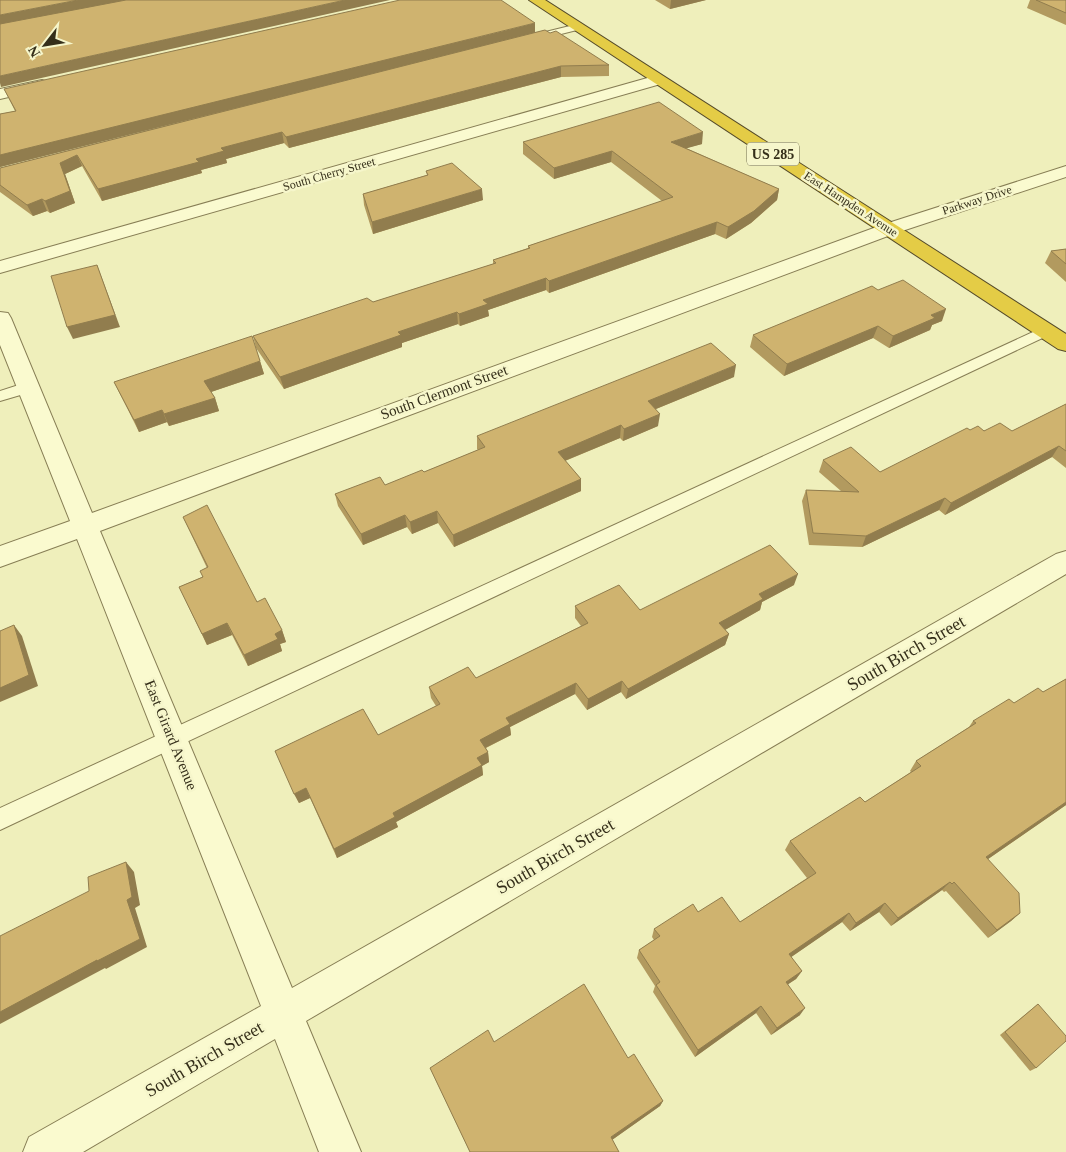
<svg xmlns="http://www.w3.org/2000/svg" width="1066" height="1152" font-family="'Times New Roman',serif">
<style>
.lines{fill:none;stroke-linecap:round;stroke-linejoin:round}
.lane-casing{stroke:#877e55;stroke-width:2}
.street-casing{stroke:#877e55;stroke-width:2}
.highway-casing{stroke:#544a2a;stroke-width:2}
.lane{fill:#fafacf;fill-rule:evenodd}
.street{fill:#fafacf;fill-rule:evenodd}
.highway{fill:#e4cc46;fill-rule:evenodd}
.wall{fill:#b29a5f}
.shaded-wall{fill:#917d4e}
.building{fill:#cfb36f;stroke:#917d4e}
.labels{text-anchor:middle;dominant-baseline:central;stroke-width:5;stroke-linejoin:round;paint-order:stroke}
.far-street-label{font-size:12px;fill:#352f1a;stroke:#f6f6cb}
.shield{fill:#f6f6cb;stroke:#6f6b4f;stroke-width:1}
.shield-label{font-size:14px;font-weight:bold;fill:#352f1a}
.street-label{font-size:15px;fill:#352f1a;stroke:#f6f6cb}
.near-street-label{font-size:18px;fill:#352f1a;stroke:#f6f6cb}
</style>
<rect width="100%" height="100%" fill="#efefbb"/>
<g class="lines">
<defs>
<g id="lane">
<polygon points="578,24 581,25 581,29 533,41 528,38 529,36"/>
<polygon points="1046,326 1051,328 1053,331 1051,334 0,830 0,808"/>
<polygon points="28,382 34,383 36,387 34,391 0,401 0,391"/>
</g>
<g id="street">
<polygon points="658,75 664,77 666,80 664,83 0,273 0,261"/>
<polygon points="42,80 48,82 50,85 48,88 0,99 0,89"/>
<polygon points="1066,166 1066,177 896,233 100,531 292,988 1056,554 1066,551 1066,574 306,1021 361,1152 319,1152 275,1039 83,1152 23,1152 29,1137 261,1006 77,539 0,567 0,546 70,521 0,345 0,312 8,313 11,318 92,513 882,225"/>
</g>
<polygon id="highway" points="529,0 545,0 1066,334 1066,351 1058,349"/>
</defs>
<!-- lane casing -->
<use href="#lane" class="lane-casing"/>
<!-- street casing -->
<use href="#street" class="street-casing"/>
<!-- highway casing -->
<use href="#highway" class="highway-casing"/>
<!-- lane -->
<use href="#lane" class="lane"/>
<!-- street -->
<use href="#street" class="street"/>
<!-- highway -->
<use href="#highway" class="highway"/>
</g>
<!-- wall -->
<g class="wall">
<polygon points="655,0 706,0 670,9"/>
<polygon points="1030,0 1066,0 1066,25 1027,8"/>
<polygon points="535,32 550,33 609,65 609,76 561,77 289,148 284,143 226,159 227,163 201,170 202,173 102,201 82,166 65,174 75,203 50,213 47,211 33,216 0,192 0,168 242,106 0,167 0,114 15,111 4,89"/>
<polygon points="523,142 702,144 686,148 779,189 777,200 751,223 726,239 715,234 549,293 546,290 488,310 489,316 460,326 458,324 402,343 402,347 284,389 256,348 253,336 373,302 493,264 493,260 528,248 528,246 662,201 611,162 554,179 523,154"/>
<polygon points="426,171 483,200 373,234 364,205 363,194 427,175"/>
<polygon points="1066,249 1066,282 1045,263 1051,251"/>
<polygon points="878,290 942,321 932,325 930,330 889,348 873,338 784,376 750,347 753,335"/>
<polygon points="260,361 264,374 211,392 215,398 219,411 169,426 167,422 139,432 114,382"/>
<polygon points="734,377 656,409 658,426 623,441 620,438 565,461 581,479 581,491 454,547 438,523 412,534 407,527 363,545 338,506 335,494 385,485 424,472 478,450 477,449 477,436"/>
<polygon points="1066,404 1066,468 1052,457 945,515 939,510 862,547 809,545 802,501 806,490 841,491 819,472 823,460 880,472 970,430 1012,431"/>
<polygon points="183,517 282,630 286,642 280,644 282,651 248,666 232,635 207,645 179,587 202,577 207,568"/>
<polygon points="794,585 762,602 760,610 725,630 729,634 725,645 626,699 621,692 587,710 575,694 510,727 511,735 486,748 488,752 489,762 482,766 483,775 396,822 398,827 337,858 310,798 299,803 275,751 378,735 436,706 431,698 429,687 476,678 581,626 575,618 575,606 640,610"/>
<polygon points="1066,679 1066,805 988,859 1020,913 1011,921 988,938 946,891 944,892 942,890 891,926 879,912 850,931 842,922 791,957 802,971 796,979 788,984 800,1015 771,1035 756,1013 695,1057 653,992 655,986 637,958 639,950 654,940 652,937 654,929 698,912 740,922 807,878 785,850 790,841 865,802 911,772 910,771 916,761 969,727 973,721 1014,703 1043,692"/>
<polygon points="1038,1004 1036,1068 1030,1071 1000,1035"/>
<polygon points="494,1042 628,1058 663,1101 660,1106 612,1140 619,1152 470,1152 430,1068"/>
</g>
<!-- shaded-wall -->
<g class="shaded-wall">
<polygon points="78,0 130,0 0,26 0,15"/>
<polygon points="345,0 390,0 1,87 0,83 0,76"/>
<polygon points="671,0 706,0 670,9"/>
<polygon points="535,23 535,33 0,167 0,155"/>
<polygon points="561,66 561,77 289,148 286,137"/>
<polygon points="282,132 284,143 226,159 227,163 201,170 202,173 102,201 98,189 196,159 221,148"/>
<polygon points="703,132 702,144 670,153 671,142"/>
<polygon points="612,151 611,162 554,179 554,168"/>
<polygon points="77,155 82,166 65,174 75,203 50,213 45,201 60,163"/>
<polygon points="482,189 483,200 373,234 372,222"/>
<polygon points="779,189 777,200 751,223 726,239 728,227"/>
<polygon points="42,199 47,211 33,216 27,205"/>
<polygon points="717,222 715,234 549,293 549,281"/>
<polygon points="97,265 120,327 73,339 67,327"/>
<polygon points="546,278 546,290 488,310 489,316 460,326 459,314 483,300"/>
<polygon points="946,309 942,321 932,325 930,330 889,348 893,336 931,315"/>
<polygon points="457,312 458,324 402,343 402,347 284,389 280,377 398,332"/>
<polygon points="878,326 873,338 784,376 787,364"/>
<polygon points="260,361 264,374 208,393 204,381"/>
<polygon points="736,365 734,377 646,413 648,401"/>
<polygon points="215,398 219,411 169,426 164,414"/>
<polygon points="162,410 167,422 139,432 134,420"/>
<polygon points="660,414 658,426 623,441 624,429"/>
<polygon points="621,425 620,438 557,464 558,452"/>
<polygon points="1059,446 1052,457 945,515 951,503"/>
<polygon points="581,479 581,491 454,547 453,535"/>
<polygon points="945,498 939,510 862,547 866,536"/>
<polygon points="437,511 438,523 412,534 410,522"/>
<polygon points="405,515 407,527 363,545 361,534"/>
<polygon points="798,574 794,585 762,602 760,610 716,635 719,623 759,594"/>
<polygon points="227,623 232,635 207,645 202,634"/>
<polygon points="14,625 22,636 38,686 0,702 0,688"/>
<polygon points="282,630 286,642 280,644 282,651 248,666 244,655 275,634"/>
<polygon points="729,634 725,645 626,699 628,689"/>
<polygon points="622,681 621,692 587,710 588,699"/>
<polygon points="576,683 575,694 510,727 511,735 481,750 480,740 506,718"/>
<polygon points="488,752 489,762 482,766 483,775 396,822 398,827 337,858 334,849 393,813 477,758"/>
<polygon points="306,788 310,798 299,803 294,794"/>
<polygon points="1066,802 1066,805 978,866 986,857"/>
<polygon points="126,862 134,872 140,905 135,908 147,947 106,969 105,968 0,1024 0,1012 127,900"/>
<polygon points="950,882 942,890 891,926 898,918"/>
<polygon points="885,903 879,912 850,931 856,923"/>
<polygon points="849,913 842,922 784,962 789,954"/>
<polygon points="1020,913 1011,921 988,938 997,930"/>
<polygon points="802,971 796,979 781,989 786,982"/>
<polygon points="761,1006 756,1013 695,1057 698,1050"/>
<polygon points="805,1008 800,1015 771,1035 777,1028"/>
<polygon points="663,1101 660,1106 609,1142 611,1137"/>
</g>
<!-- building -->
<g class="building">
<polygon points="0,0 78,0 0,15"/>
<polygon points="126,0 345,0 0,76 0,24"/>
<polygon points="400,0 501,0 535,23 0,155 0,114 16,111 4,89"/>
<polygon points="1036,0 1066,0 1066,13"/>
<polygon points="545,30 550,33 556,31 609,65 561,66 286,137 282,132 221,148 224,151 196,159 199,162 98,189 77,155 60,163 70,191 45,201 42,199 27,205 0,185 0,168"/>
<polygon points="659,102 703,132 671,142 779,189 754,211 728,227 717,222 549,281 546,278 483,300 488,304 459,314 457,312 398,332 401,335 280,377 253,336 367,298 373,302 496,263 493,260 530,248 528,246 673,197 612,151 554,168 523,142"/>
<polygon points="452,163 482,189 372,222 363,194 428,175 426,171"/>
<polygon points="1066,249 1066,264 1051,251"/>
<polygon points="97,265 115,315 67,327 51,276"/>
<polygon points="903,280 946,309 931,315 935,318 893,336 878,326 787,364 753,335 872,286 878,290"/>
<polygon points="252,336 260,361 204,381 215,398 164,414 162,410 134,420 114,382"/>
<polygon points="711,343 736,365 648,401 660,414 624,429 621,425 558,452 581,479 453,535 437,511 410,522 405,515 361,534 335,494 380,477 385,485 422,470 424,472 485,447 477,436"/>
<polygon points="1066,404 1066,451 1059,446 951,503 945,498 866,536 813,533 806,490 859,492 823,460 851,447 880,472 967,428 970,430 978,426 984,431 1000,423 1012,431"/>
<polygon points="207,505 257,602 265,598 282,630 275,634 278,639 244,655 227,623 202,634 179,587 203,577 200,571 208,567 183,517"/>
<polygon points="770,545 798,574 759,594 763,599 719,623 729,634 628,689 622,681 588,699 576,683 506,718 510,724 480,740 488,752 477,758 482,765 393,813 395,817 334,849 306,788 294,794 275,751 363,709 378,735 440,704 429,687 468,667 476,678 588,623 575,606 619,585 640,610"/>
<polygon points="14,625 29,675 0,688 0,631"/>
<polygon points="1066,679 1066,802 986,857 1019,893 1020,913 997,930 954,882 952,884 950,882 898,918 885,903 856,923 849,913 789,954 802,971 786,982 805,1008 777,1028 761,1006 698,1050 656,985 660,982 639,950 660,936 654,929 693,904 698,912 722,897 740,922 816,873 790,841 860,797 865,802 921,766 916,761 976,723 973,721 1009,699 1014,703 1038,688 1043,692"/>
<polygon points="126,862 132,897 127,900 140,939 97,961 97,960 0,1012 0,936 89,891 88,877"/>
<polygon points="584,984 628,1058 634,1054 663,1101 611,1137 619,1152 470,1152 430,1068 488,1030 494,1042"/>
<polygon points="1038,1004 1066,1036 1066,1041 1036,1068 1005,1032"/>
</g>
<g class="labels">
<!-- far-street labels -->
<g class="far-street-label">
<text transform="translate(329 174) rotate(-16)">South Cherry Street</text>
<text transform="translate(977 200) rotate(-18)">Parkway Drive</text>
<text transform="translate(851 204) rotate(33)">East Hampden Avenue</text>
</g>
<!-- shield labels -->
<rect class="shield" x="747" y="142.5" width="52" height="23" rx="4"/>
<g class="shield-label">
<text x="773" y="154">US 285</text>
</g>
<!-- street labels -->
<g class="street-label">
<text transform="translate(444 392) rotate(-20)">South Clermont Street</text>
<text transform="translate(171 735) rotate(68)">East Girard Avenue</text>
</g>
<!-- near-street labels -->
<g class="near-street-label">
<text transform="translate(906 653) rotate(-30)">South Birch Street</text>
<text transform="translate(555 856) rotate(-30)">South Birch Street</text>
<text transform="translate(204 1059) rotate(-30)">South Birch Street</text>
</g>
</g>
<!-- north arrow -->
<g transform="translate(45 45) rotate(239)" stroke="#f6f6cb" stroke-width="4" paint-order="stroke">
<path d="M0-4L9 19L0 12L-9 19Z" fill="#352f1a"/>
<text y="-8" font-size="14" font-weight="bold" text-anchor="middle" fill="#352f1a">N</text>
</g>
</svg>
